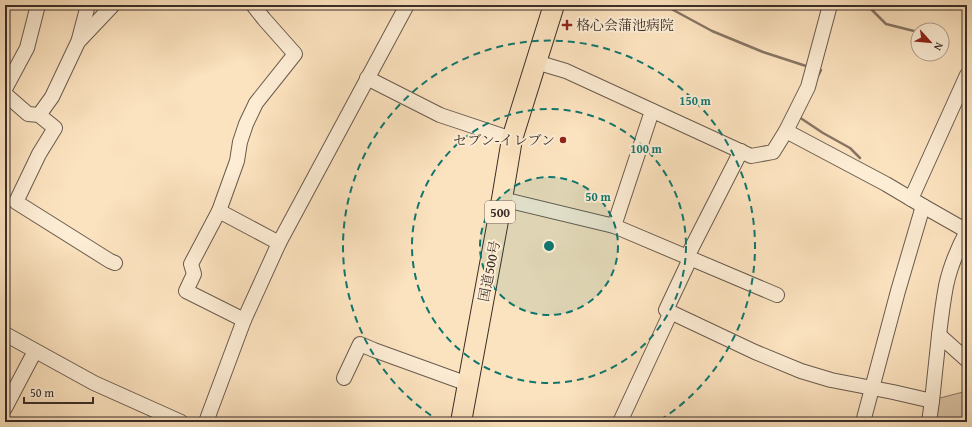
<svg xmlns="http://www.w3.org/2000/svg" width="972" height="427" font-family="'Gentium Book Plus','Noto Serif JP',serif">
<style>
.green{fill:#dbc4a5;stroke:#8a7966}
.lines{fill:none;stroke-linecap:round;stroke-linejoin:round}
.stream{stroke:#877564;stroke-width:2.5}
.minor-casing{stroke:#6a5b4e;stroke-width:16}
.highway-casing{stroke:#3a2e28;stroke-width:22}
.minor{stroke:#fdedd5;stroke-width:14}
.highway{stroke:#fce3bf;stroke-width:20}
.ring{fill:none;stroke:#0f766e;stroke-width:2;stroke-dasharray:7 5}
.poi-dot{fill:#8f2418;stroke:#fdedd5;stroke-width:1.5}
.labels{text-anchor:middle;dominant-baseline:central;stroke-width:4;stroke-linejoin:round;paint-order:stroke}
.shield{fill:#fdedd5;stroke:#74675c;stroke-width:1}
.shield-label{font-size:13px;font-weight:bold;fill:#3a2e28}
.poi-label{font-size:14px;fill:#3a2e28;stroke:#fdedd5;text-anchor:start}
.street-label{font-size:14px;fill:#3a2e28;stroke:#fdedd5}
.centre{fill:#0f766e;stroke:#fdedd5;stroke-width:2}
.ring-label{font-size:12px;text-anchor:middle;font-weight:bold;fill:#0f766e;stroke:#fdedd5;stroke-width:4;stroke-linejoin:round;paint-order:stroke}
</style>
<rect width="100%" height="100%" fill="#fce3bf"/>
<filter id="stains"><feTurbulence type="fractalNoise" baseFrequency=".005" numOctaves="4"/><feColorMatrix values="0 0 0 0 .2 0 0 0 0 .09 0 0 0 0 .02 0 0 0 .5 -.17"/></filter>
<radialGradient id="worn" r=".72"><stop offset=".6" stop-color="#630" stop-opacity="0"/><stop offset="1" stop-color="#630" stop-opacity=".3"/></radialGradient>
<!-- green -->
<polygon class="green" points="967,391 967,422 933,422 936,399"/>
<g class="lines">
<!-- stream -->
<g class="stream">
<polyline points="664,5 712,31 763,52 806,66"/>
<polyline points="864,5 868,6 886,24 918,32"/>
<polyline points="964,71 967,65"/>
<polyline points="817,78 821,70"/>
<polyline points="800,115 799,117 823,133 850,148 860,158"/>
</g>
<defs>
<g id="minor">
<polyline points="79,39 88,5"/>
<polyline points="536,62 566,71 751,156 773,152 786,131 808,87 830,5"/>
<polyline points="367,78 440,115 512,139"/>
<polyline points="5,89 27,48 38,5"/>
<polyline points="5,94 28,114 39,115 52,97 78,42 113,5"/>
<polyline points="39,115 55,128 39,154 16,202 110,261 115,263"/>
<polyline points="786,131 886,184 923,206 967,231"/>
<polyline points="502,199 614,226 777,295"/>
<polyline points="911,199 967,75"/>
<polyline points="219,211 279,243"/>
<polyline points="614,226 652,111"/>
<polyline points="687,257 741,151"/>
<polyline points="690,259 666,310 755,352 801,371 831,380 893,392 932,401 939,335 967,360"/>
<polyline points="244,320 186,291 194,274 191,264 219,211 237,161 240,142 246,124 256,103 295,54 264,19 253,5"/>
<polyline points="5,334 94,383 181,422"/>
<path d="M 939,335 C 941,318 943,302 946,286 C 950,267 958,248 967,231"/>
<polyline points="344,378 360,344 374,350 468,384"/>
<polyline points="5,408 35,351"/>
<polyline points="206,422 244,320 279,243 407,5"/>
<polyline points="620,422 671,312"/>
<polyline points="863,422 898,291 923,206"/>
<polyline points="929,422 932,401"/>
</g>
<polyline id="highway" points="461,422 502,199 512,139 554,5"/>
</defs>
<!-- minor casing -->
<use href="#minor" class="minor-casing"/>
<!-- highway casing -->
<use href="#highway" class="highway-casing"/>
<!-- minor -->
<use href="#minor" class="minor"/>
<!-- highway -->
<use href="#highway" class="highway"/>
</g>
<!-- distance rings -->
<circle cx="549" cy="246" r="69" fill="#0f766e" fill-opacity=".12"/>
<g class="ring">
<circle cx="549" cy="246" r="69"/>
<circle cx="549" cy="246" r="137"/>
<path d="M441 422A206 206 0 1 1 657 422"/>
</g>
<!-- markers -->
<g class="poi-dot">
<path d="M565 19h4v4h4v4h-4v4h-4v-4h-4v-4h4z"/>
<circle cx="563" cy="140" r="4"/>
</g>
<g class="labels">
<!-- shield labels -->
<rect class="shield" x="485" y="201" width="30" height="22" rx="3"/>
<g class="shield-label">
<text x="500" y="212">500</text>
</g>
<!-- poi labels -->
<g class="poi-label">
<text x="576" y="25">格心会蒲池病院</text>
<text x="555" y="140" text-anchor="end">セブン-イレブン</text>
</g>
<!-- street labels -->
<g class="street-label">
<text transform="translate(489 271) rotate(-79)">国道500号</text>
</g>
</g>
<circle cx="549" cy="246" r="6" class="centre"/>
<g class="ring-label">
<text x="695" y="105">150 m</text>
<text x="646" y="153">100 m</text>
<text x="598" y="201">50 m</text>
</g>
<!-- margin -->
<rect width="972" height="427" fill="none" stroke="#fce3bf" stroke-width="20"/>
<rect x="6" y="6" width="960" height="415" fill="none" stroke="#3a2e28" stroke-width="2"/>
<rect x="10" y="10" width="952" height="407" fill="none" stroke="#3a2e28"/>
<!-- north arrow -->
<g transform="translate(930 42) rotate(117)"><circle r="19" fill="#fdedd5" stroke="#afa190"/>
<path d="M0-3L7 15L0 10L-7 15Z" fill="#8f2418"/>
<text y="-6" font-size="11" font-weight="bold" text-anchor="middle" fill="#3a2e28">N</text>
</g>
<!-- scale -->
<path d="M24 397v6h69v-6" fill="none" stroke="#3a2e28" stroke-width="2"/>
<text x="30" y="397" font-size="12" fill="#3a2e28" stroke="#fdedd5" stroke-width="3" paint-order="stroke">50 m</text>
<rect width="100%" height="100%" filter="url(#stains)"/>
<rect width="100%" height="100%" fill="url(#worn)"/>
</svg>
